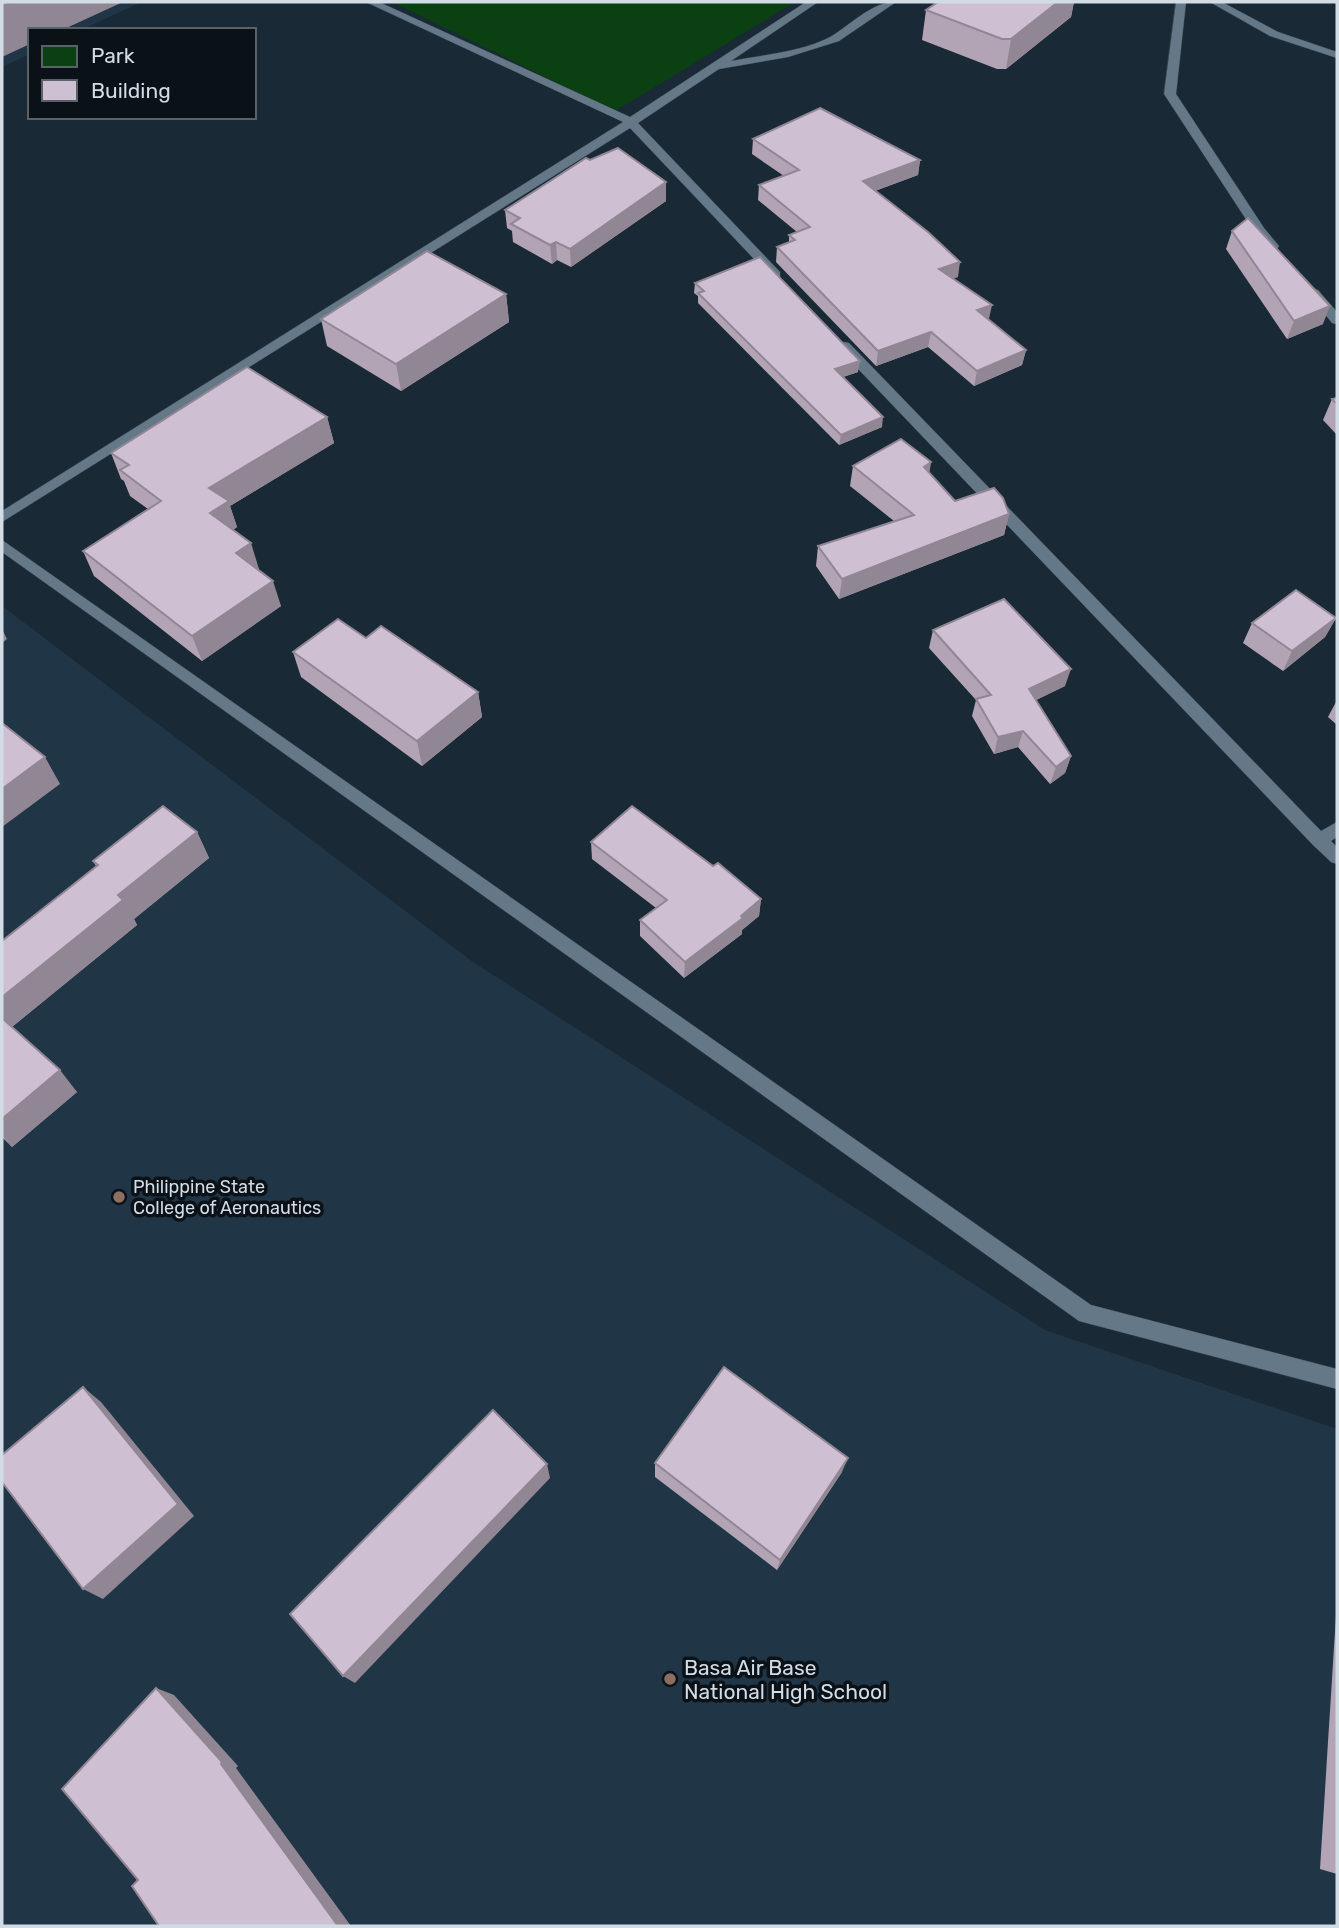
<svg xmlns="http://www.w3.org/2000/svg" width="1339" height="1928" font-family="Rubik,sans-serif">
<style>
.built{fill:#203546}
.green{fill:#0b4112}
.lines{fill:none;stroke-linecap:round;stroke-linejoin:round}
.service-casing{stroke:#3a4651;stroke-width:1}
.service{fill:#657887;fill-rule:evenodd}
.wall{fill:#b2a4b5}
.shaded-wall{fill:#918694}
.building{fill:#cfbfd3;stroke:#918694;stroke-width:2}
.education-dot{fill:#8d6e63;stroke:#0a1117;stroke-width:2.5}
.labels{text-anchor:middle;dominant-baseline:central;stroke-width:7;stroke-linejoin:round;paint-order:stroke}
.poi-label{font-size:18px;fill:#d2dce5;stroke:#0a1117;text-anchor:start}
.near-poi-label{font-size:21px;fill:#d2dce5;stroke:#0a1117;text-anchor:start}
</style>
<rect width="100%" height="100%" fill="#192936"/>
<!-- built -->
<g class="built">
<polygon points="2,2 142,2 81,30 30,30 30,54 2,67"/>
<polygon points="2,606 473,962 1045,1330 1337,1429 1337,1926 2,1926"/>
</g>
<!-- green -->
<polygon class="green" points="392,2 795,2 615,111"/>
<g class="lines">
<defs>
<g id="service">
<path d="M 366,2 L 379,2 L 630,117 L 806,2 L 818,2 L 731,61 C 762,55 809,51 835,34 C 853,22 875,1 896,2 L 839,41 L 788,57 L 719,69 L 638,123 L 780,272 L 780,278 L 772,278 L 630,128 L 2,522 L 2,511 L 623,122 Z"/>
<polygon points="1176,2 1186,2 1176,94 1264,228 1279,246 1277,249 1269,249 1255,233 1164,94"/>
<polygon points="1210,2 1222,2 1278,32 1337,52 1337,58 1270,36"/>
<polygon points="1314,289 1318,290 1337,312 1337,324 1332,323 1308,293"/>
<polygon points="844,342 849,343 1321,831 1337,822 1337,837 1331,841 1337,847 1337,864 1331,862 1313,845 839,349 838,346"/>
<polygon points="2,540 1091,1305 1337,1369 1337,1389 1079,1321 2,552"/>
</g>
</defs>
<!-- service casing -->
<use href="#service" class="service-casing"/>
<!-- service -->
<use href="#service" class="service"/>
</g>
<!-- wall -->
<g class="wall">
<polygon points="938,2 1074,2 1071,17 1006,69 997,69 922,40 926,10"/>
<polygon points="753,139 920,160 918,175 875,191 958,277 953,278 988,320 1026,350 1022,365 974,386 928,347 876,366 776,262 777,247 789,242 789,235 797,232 758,200 759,185 784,176 752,154"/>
<polygon points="590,160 666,182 666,201 571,267 557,260 552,264 513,242 512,231 507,228 505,210"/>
<polygon points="1232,231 1323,324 1287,339 1226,249"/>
<polygon points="695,283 858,372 843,377 882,427 839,445 698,303 698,296 694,293"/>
<polygon points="506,294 509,322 401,391 327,346 321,319"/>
<polygon points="1337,398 1337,435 1323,420 1332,399"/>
<polygon points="327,417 334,443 230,506 237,527 233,530 259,569 258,570 281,606 202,661 94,576 83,551 148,509 130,496 124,481 121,479 111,453"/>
<polygon points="853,466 929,473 955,501 1009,514 1004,535 839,599 816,566 818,546 894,521 850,486"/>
<polygon points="1336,618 1325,637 1283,671 1243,643 1252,623"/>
<polygon points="933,630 1065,686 1036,700 1071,756 1065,773 1050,784 1018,747 994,754 972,716 976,700 929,648"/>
<polygon points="366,638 478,692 482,717 422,766 301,677 293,652"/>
<polygon points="1337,700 1337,725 1328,717"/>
<polygon points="197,832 209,858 134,919 137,925 12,1027 77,1092 12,1147 2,1137 2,941 96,866 93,861"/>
<polygon points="591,842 713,866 761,899 759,916 742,930 742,934 684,978 640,936 640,920 656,908 592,859"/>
<polygon points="655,1463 842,1472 777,1570 655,1477"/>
<polygon points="1337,1600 1337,1874 1320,1869"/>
</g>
<!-- shaded-wall -->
<g class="shaded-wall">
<polygon points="12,2 123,2 62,30 30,30 30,44 2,57 2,6"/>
<polygon points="1058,2 1074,2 1071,17 1006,69 1011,39"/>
<polygon points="920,160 918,175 861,196 863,181"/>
<polygon points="666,182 666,201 571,267 570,249"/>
<polygon points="556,242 557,260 552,264 550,245"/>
<polygon points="960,262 958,277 936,284 939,269"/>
<polygon points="506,294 509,322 401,391 396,364"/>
<polygon points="992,305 989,319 977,310"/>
<polygon points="1330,306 1323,324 1287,339 1294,321"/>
<polygon points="931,332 928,347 876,366 878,351"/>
<polygon points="1026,350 1022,365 974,386 977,371"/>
<polygon points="860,361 858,372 834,380 835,369"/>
<polygon points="327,417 334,443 230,506 237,527 219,539 210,513 209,488"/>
<polygon points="883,417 882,427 839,445 841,435"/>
<polygon points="931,462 928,483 924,467"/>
<polygon points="1009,514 1004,535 839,599 842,579"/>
<polygon points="251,543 259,569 244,579 236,553"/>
<polygon points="273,581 281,606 202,661 192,636"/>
<polygon points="1336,618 1325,637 1283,671 1292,651"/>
<polygon points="2,629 7,639 2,643"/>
<polygon points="1071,669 1065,686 1024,706 1029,689"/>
<polygon points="478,692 482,717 422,766 417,741"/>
<polygon points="1023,731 1018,747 994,754 998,737"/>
<polygon points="1071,756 1065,773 1050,784 1056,767"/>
<polygon points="45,757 60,784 2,827 2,789"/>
<polygon points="197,832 209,858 134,919 137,925 8,1030 2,1022 2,997 118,895"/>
<polygon points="761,899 759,916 742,930 742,934 684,978 685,962"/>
<polygon points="60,1070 77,1092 12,1147 2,1135 2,1119"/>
<polygon points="83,1387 101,1402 194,1516 103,1599 83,1589"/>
<polygon points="848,1458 842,1472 777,1570 780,1560"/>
<polygon points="547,1464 550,1478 355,1683 343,1676"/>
<polygon points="156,1688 174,1695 238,1766 236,1768 351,1926 338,1926"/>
</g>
<!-- building -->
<g class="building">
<polygon points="2,2 12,2 2,6"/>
<polygon points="938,2 1058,2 1011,39 1002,39 926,10"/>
<polygon points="820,108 920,160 863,181 928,232 960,262 939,269 992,305 977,310 1026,350 977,371 931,332 878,351 777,247 795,240 789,235 810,227 759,185 799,170 753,139"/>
<polygon points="618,148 666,182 570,249 556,242 550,245 511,224 520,218 505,210 586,158 590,160"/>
<polygon points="1248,218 1330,306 1294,321 1232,231"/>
<polygon points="427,251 506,294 396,364 321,319"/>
<polygon points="760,257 860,361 835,369 883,417 841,435 698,293 704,291 695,283"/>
<polygon points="247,367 327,417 209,488 229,501 210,513 251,543 236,553 273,581 192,636 83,551 161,501 120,470 129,465 111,453"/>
<polygon points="1337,398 1337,404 1332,399"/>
<polygon points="901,439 931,462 924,467 955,501 994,488 1003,498 1009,514 842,579 818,546 914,515 853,466"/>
<polygon points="1296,590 1336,618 1292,651 1252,623"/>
<polygon points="1004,599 1071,669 1029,689 1071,756 1056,767 1023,731 998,737 976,699 991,695 933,630"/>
<polygon points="338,619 366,638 381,626 478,692 417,741 293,652"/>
<polygon points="2,723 45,757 2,789"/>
<polygon points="163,806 197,832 118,895 123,900 2,997 2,941 98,865 93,861"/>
<polygon points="632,806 713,866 718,863 761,899 741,916 743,918 685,962 640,920 667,900 591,842"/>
<polygon points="2,1018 60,1070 2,1119"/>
<polygon points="724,1367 848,1458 780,1560 655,1463"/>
<polygon points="83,1387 178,1504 83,1589 2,1482 2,1455"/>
<polygon points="493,1410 547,1464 343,1676 290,1614"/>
<polygon points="156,1688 222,1762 221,1764 338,1926 159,1926 132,1886 138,1880 62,1789"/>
</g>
<!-- markers -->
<g class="education-dot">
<circle cx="119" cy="1197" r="7"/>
<circle cx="670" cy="1679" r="7"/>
</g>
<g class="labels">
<!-- poi labels -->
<g class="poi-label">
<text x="133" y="1187">Philippine State<tspan x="133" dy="21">College of Aeronautics</tspan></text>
</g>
<!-- near-poi labels -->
<g class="near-poi-label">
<text x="684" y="1667">Basa Air Base<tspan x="684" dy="24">National High School</tspan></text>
</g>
</g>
<!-- border -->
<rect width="1339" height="1928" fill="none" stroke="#d2dce5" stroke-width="7"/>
<!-- legend -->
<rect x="28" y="28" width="228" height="91" fill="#0a1117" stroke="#5a6269" stroke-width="2"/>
<rect x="42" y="46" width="35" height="21" fill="#0b4112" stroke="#5a6269" stroke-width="2"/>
<text x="91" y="63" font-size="21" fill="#d2dce5">Park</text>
<rect x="42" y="80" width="35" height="21" fill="#cfbfd3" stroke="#5a6269" stroke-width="2"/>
<text x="91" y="98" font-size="21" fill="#d2dce5">Building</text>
</svg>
